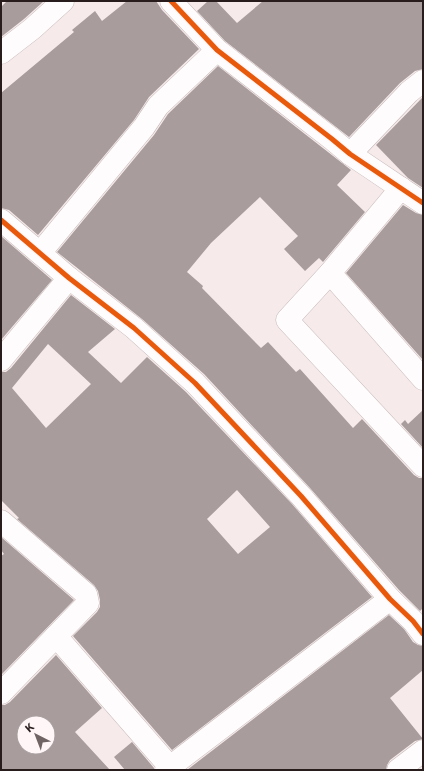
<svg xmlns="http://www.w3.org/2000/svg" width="424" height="771" font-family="'IBM Plex Sans',sans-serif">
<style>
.building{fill:#a89c9c;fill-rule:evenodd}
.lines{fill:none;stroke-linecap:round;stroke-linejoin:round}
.minor-casing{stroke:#c5b8b9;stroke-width:23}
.minor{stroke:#fefcfc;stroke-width:22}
.cycleway-casing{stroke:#fef6f7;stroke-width:8}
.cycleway{stroke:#e8590c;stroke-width:5}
</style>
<rect width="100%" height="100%" fill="#f6eaea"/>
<!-- building -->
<g class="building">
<polygon points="7,1 44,1 24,19 1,37 1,7"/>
<polygon points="127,1 156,1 162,10 199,49 149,97 134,120 38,235 9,210 1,208 1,93 74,32 72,30 95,11 102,21"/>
<polygon points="208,1 216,1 237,23 263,1 423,1 423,69 415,71 400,83 349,137 225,41 197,11"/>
<polygon points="218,66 351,170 337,185 365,212 323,262 319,258 305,271 284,249 298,236 260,197 211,243 187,272 203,286 202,288 261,348 268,342 296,372 300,369 353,428 362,419 414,475 419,478 423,478 423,608 420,611 399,590 310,488 204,374 142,319 57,252 154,135 168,114"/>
<polygon points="423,97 423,188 408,178 376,145"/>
<polygon points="403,205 416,213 423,215 423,360 346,273"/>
<polygon points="1,236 52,280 1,340"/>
<path d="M 71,295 L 115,329 L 88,352 L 121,383 L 147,357 L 186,392 L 292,504 L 372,597 L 172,750 L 73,636 L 97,612 L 100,607 L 100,600 L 98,591 L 94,585 L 17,519 L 19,518 L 1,500 L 1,372 L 6,372 L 11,368 ZM 48,344 L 91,384 L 46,428 L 12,388 ZM 237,490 L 270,527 L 238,554 L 207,519 Z"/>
<polygon points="423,410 423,448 401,424 405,420 408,424"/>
<polygon points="1,537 74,600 1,675 1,556 4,554 1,550"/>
<polygon points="389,615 404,629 413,642 418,645 423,646 423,670 390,698 423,739 415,741 390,760 387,765 386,770 187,770"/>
<path d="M 56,655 L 102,708 L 75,732 L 110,770 L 1,770 L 1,705 L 5,705 L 10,702 ZM 24,723 L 48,723 L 48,747 L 24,747 Z"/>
<polygon points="132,742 154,768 154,770 125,770 114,757"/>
</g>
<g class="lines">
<defs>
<g id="minor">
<polyline points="171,1 217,50 332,139 350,154 423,203"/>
<polyline points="1,53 32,29 63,1"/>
<polyline points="350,154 409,92 423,81"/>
<polyline points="401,188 330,273 423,379"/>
<polyline points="1,220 69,278 134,328 195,383 301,496 390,599 413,621 423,634"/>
<polyline points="40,253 144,127 158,106 217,50"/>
<polyline points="330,273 287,320 423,466"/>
<polyline points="1,360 69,278"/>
<polyline points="1,521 86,594 88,603 1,693"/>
<polyline points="56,636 170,767"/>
<polyline points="166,770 390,599"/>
<polyline points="398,770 423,751"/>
</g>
</defs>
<!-- minor casing -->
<use href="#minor" class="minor-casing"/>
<!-- minor -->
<use href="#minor" class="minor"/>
<defs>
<g id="cycleway">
<polyline points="171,1 217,50 332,139 350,154 423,203"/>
<polyline points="1,220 69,278 134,328 195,383 301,496 390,599 413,621 423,634"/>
</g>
</defs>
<!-- cycleway casing -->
<use href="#cycleway" class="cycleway-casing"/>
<!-- cycleway -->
<use href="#cycleway" class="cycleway"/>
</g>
<!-- border -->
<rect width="424" height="771" fill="none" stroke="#291c1d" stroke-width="4"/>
<!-- north arrow -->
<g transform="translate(36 735) rotate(318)"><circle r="19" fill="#fef6f7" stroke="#a99fa0"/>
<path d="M0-3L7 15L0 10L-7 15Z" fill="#716465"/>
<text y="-6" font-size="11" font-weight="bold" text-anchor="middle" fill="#291c1d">K</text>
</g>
</svg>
